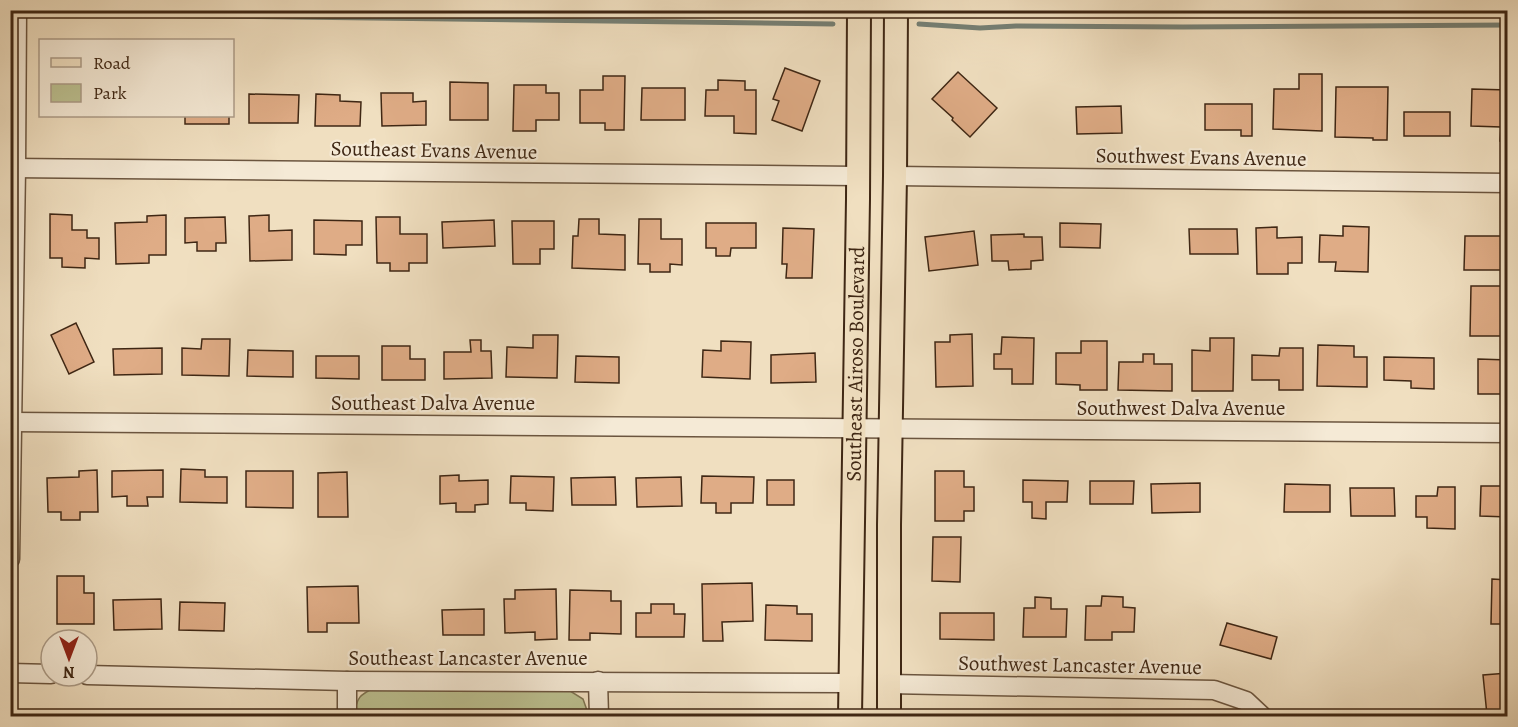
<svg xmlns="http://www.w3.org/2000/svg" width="1518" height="727" font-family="Alegreya,serif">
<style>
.green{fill:#bcc191;stroke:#7e7452;stroke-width:1.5}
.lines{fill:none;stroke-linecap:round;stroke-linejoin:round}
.stream{stroke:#768075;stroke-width:5}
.building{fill:#dfac86;stroke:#3f2714;stroke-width:1.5}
.minor-casing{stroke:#6b553f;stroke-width:21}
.major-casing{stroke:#3f2714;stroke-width:26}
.minor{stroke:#f5ead6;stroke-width:18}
.major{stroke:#f0dfc0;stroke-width:22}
.labels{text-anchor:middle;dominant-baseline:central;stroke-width:4.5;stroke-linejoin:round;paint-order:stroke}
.street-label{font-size:21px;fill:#3f2714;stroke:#f5ead6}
</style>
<rect width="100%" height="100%" fill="#f0dfc0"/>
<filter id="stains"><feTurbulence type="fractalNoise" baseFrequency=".00333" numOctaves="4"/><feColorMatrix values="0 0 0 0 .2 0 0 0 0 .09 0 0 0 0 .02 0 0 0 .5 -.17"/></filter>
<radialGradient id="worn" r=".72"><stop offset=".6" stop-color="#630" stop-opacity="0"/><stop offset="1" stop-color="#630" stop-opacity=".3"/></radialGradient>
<!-- green -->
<path class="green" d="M 376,687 L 567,689 L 583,699 L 589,716 L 354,716 C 357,697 359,695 376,687 Z"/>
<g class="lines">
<!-- stream -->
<g class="stream">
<polyline points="51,14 833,24"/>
<polyline points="919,24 980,28 1016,26 1183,27 1508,25"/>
</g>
</g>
<!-- building -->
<g class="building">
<polygon points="785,68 820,81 802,131 772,120 779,101 773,99"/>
<polygon points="958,72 997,108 970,137 952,120 953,118 932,99"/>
<polygon points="1299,74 1322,74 1322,131 1273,129 1274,89 1299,89"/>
<polygon points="603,76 625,76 624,130 605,130 605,123 580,123 580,90 603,90"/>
<polygon points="718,80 745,81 745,90 756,90 756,134 734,133 734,116 705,116 706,90 718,90"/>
<polygon points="450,82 488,83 488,120 450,120"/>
<polygon points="514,85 546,85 546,93 559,93 559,120 536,120 536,131 513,131"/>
<polygon points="1336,87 1388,87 1387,140 1373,140 1373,138 1335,137"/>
<polygon points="642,88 685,88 685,120 641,120"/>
<polygon points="1472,89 1508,90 1508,141 1500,141 1501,127 1471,126"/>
<polygon points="381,93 413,93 413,102 426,101 426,125 382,126"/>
<polygon points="249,94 299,95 298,123 249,123"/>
<polygon points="316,94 340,95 340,101 361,102 360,126 315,126"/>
<polygon points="1205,104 1252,104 1252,136 1241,136 1241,130 1205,130"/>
<polygon points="1121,106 1122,133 1077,134 1076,107"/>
<rect x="1404" y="112" width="46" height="24"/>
<rect x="185" y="116" width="44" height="8"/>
<polygon points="50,214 72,215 72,230 87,230 87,238 99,238 99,259 85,258 85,268 62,267 62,258 50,258"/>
<polygon points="166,215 166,255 149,255 149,263 116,264 115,223 147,222 147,216"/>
<polygon points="269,215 269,231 292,230 292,260 250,261 249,216"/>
<polygon points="225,217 226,243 216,243 216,251 197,251 197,242 185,243 185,218"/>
<polygon points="376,217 400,217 400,234 427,234 427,263 409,263 409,271 390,271 390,263 377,263"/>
<polygon points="579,219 599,219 599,234 625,235 625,270 572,268 573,236 578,236"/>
<polygon points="639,219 661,219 661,239 682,239 682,265 670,264 670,272 650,272 650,264 638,264"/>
<polygon points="314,220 362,221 362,245 346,245 346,255 314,254"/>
<polygon points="494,220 495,246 443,248 442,222"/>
<polygon points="512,221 554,221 554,249 540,249 540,264 513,264"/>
<polygon points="706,223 756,223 756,248 731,248 730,256 716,256 716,248 706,248"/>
<polygon points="1060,223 1101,224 1100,248 1060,247"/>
<polygon points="1343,226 1369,227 1368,272 1335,271 1336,262 1319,262 1320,235 1343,236"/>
<polygon points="1277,227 1277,238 1302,237 1302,263 1288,263 1288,274 1257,274 1256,228"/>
<polygon points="783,228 814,229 812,278 786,278 787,264 782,264"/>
<polygon points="1189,229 1237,229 1238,254 1190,254"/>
<polygon points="974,231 978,265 929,271 925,237"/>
<polygon points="1024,234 1024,237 1042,237 1043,260 1031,261 1031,269 1009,270 1008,261 992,261 991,235"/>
<polygon points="1465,236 1508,236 1508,270 1464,270"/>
<polygon points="1471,286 1508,286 1508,336 1470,336"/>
<polygon points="76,323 94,362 69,374 51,335"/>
<polygon points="972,334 973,386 936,387 935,342 950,342 950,335"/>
<polygon points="533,335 558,335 557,378 506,377 507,347 533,348"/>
<polygon points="1002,337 1034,338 1033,384 1012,384 1012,369 994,369 994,354 1001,354"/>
<polygon points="1210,338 1234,338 1233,391 1192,391 1192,350 1210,351"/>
<polygon points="202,339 230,339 229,376 182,375 182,348 201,349"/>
<polygon points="470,340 481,340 481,351 491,351 492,378 444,379 444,352 471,352"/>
<polygon points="721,341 751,342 750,379 702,377 703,350 721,351"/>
<polygon points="1081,341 1107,341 1107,390 1080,390 1080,385 1056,384 1056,353 1081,353"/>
<polygon points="1318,345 1354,346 1354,357 1367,357 1367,387 1317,386"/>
<polygon points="382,346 410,346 410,359 425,359 425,380 382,380"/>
<polygon points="162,348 162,374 114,375 113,349"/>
<polygon points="1280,348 1303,348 1303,390 1279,390 1279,380 1252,380 1252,355 1279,356"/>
<polygon points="248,350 293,351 293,377 247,376"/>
<polygon points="815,353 816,382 771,383 771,355"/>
<polygon points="1143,354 1154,354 1154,364 1172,364 1172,391 1118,390 1119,362 1143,362"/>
<polygon points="316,356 359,356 359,379 316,378"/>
<polygon points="576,356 619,357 619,383 575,382"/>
<polygon points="1384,357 1434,358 1434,389 1411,388 1411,381 1384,380"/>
<polygon points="1478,359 1508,360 1508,394 1478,394"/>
<polygon points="181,469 205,470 205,477 227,477 227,503 180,502"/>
<polygon points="97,470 98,512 80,512 80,520 61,520 61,512 48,512 47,478 79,477 79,471"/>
<polygon points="163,470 163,497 147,497 148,506 127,506 127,496 112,497 112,471"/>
<polygon points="246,471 293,471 293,508 246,507"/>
<polygon points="935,471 964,471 964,487 974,487 974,511 964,511 964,521 935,521"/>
<polygon points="347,472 348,517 318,517 318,473"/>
<polygon points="459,475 459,481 488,480 488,504 475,505 475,512 456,512 456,503 440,504 440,476"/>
<polygon points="511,476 554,477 553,511 526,510 526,503 510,503"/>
<polygon points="702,476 754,477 753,503 731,503 731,513 716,513 716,503 701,503"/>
<polygon points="615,477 616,505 572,505 571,478"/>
<polygon points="681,477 682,506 637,507 636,478"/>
<rect x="767" y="480" width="27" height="25"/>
<polygon points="1023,480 1068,481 1067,502 1046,502 1046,519 1032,518 1032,502 1023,502"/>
<polygon points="1090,481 1134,481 1133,504 1090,504"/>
<polygon points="1200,483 1200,512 1152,513 1151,484"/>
<polygon points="1285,484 1330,485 1330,512 1284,512"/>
<polygon points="1481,486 1505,486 1505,491 1508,491 1508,517 1480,516"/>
<polygon points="1438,487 1455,487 1455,529 1427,528 1427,517 1416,517 1416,496 1437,496"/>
<polygon points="1350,488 1394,488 1395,516 1351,516"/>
<polygon points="933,537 961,537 960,582 932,581"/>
<polygon points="57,576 84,576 84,593 94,593 94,624 57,624"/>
<polygon points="1492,579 1508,580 1508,624 1491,624"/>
<polygon points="752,583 753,621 722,622 723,641 703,641 702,584"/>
<polygon points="358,586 359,623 327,623 327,632 308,632 307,587"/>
<polygon points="556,589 557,639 535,640 535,632 505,633 504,599 515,599 515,590"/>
<polygon points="570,590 611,591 611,601 621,601 621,634 590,633 590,640 569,640"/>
<polygon points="1102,596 1123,597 1123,607 1135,608 1134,632 1112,632 1112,640 1085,640 1086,606 1101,606"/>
<polygon points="1035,597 1051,598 1051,609 1067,609 1066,637 1023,637 1024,608 1035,608"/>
<polygon points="161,599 162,629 114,630 113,600"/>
<polygon points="180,602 225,603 224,631 179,630"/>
<polygon points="651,604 674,604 674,614 685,614 684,637 636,637 636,613 651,613"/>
<polygon points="766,605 797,606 797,614 812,614 812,641 765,640"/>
<polygon points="484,609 484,635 443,635 442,610"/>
<polygon points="940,613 994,613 994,640 940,639"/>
<polygon points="1227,623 1277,637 1271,659 1220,645"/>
<polygon points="1508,673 1508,714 1487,715 1483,675"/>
</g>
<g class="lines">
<defs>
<g id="minor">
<polyline points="10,168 857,176"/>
<polyline points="895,176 1508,183"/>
<polyline points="10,422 1508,433"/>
<polyline points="10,559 16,168 17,10"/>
<polyline points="10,673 51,674"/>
<polyline points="87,675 347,681 850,683"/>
<polyline points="598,681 599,716"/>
<polyline points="888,684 1214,690 1246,701 1262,716"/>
<polyline points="347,716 347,681"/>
</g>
<g id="major">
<path id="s1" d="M 850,716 L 858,199 L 859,10"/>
<polyline points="889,716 889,525 895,176 896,10"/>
</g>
</defs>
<!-- minor casing -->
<use href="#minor" class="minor-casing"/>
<!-- major casing -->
<use href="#major" class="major-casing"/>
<!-- minor -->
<use href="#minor" class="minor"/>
<!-- major -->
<use href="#major" class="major"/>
</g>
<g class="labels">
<!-- street labels -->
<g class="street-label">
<text transform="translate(434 150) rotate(1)">Southeast Evans Avenue</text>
<text transform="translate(1201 157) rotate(1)">Southwest Evans Avenue</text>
<text stroke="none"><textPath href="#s1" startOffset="352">Southeast Airoso Boulevard</textPath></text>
<text x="433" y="403">Southeast Dalva Avenue</text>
<text x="1181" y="408">Southwest Dalva Avenue</text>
<text x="468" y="658">Southeast Lancaster Avenue</text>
<text transform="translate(1080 665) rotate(1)">Southwest Lancaster Avenue</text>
</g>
</g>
<!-- margin -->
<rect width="1518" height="727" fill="none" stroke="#f0dfc0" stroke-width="36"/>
<rect x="12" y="12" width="1494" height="703" fill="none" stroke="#3f2714" stroke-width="3"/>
<rect x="18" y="18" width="1482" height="691" fill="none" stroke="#3f2714" stroke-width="1.5"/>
<!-- legend -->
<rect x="39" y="39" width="195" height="78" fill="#f5ead6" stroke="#ac9c88" stroke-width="1.5"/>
<rect x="51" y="58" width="30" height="9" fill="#f0dfc0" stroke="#ac9c88" stroke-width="1.5"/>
<text x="93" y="69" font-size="18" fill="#3f2714">Road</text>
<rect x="51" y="84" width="30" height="18" fill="#bcc191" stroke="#ac9c88" stroke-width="1.5"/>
<text x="93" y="99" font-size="18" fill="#3f2714">Park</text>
<!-- north arrow -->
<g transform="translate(69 658) rotate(180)"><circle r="28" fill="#f5ead6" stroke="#ac9c88" stroke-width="1.5"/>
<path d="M0-4.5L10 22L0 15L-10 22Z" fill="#8f2418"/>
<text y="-9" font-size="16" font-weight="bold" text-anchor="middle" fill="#3f2714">N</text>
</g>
<rect width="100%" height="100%" filter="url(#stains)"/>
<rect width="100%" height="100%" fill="url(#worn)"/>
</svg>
